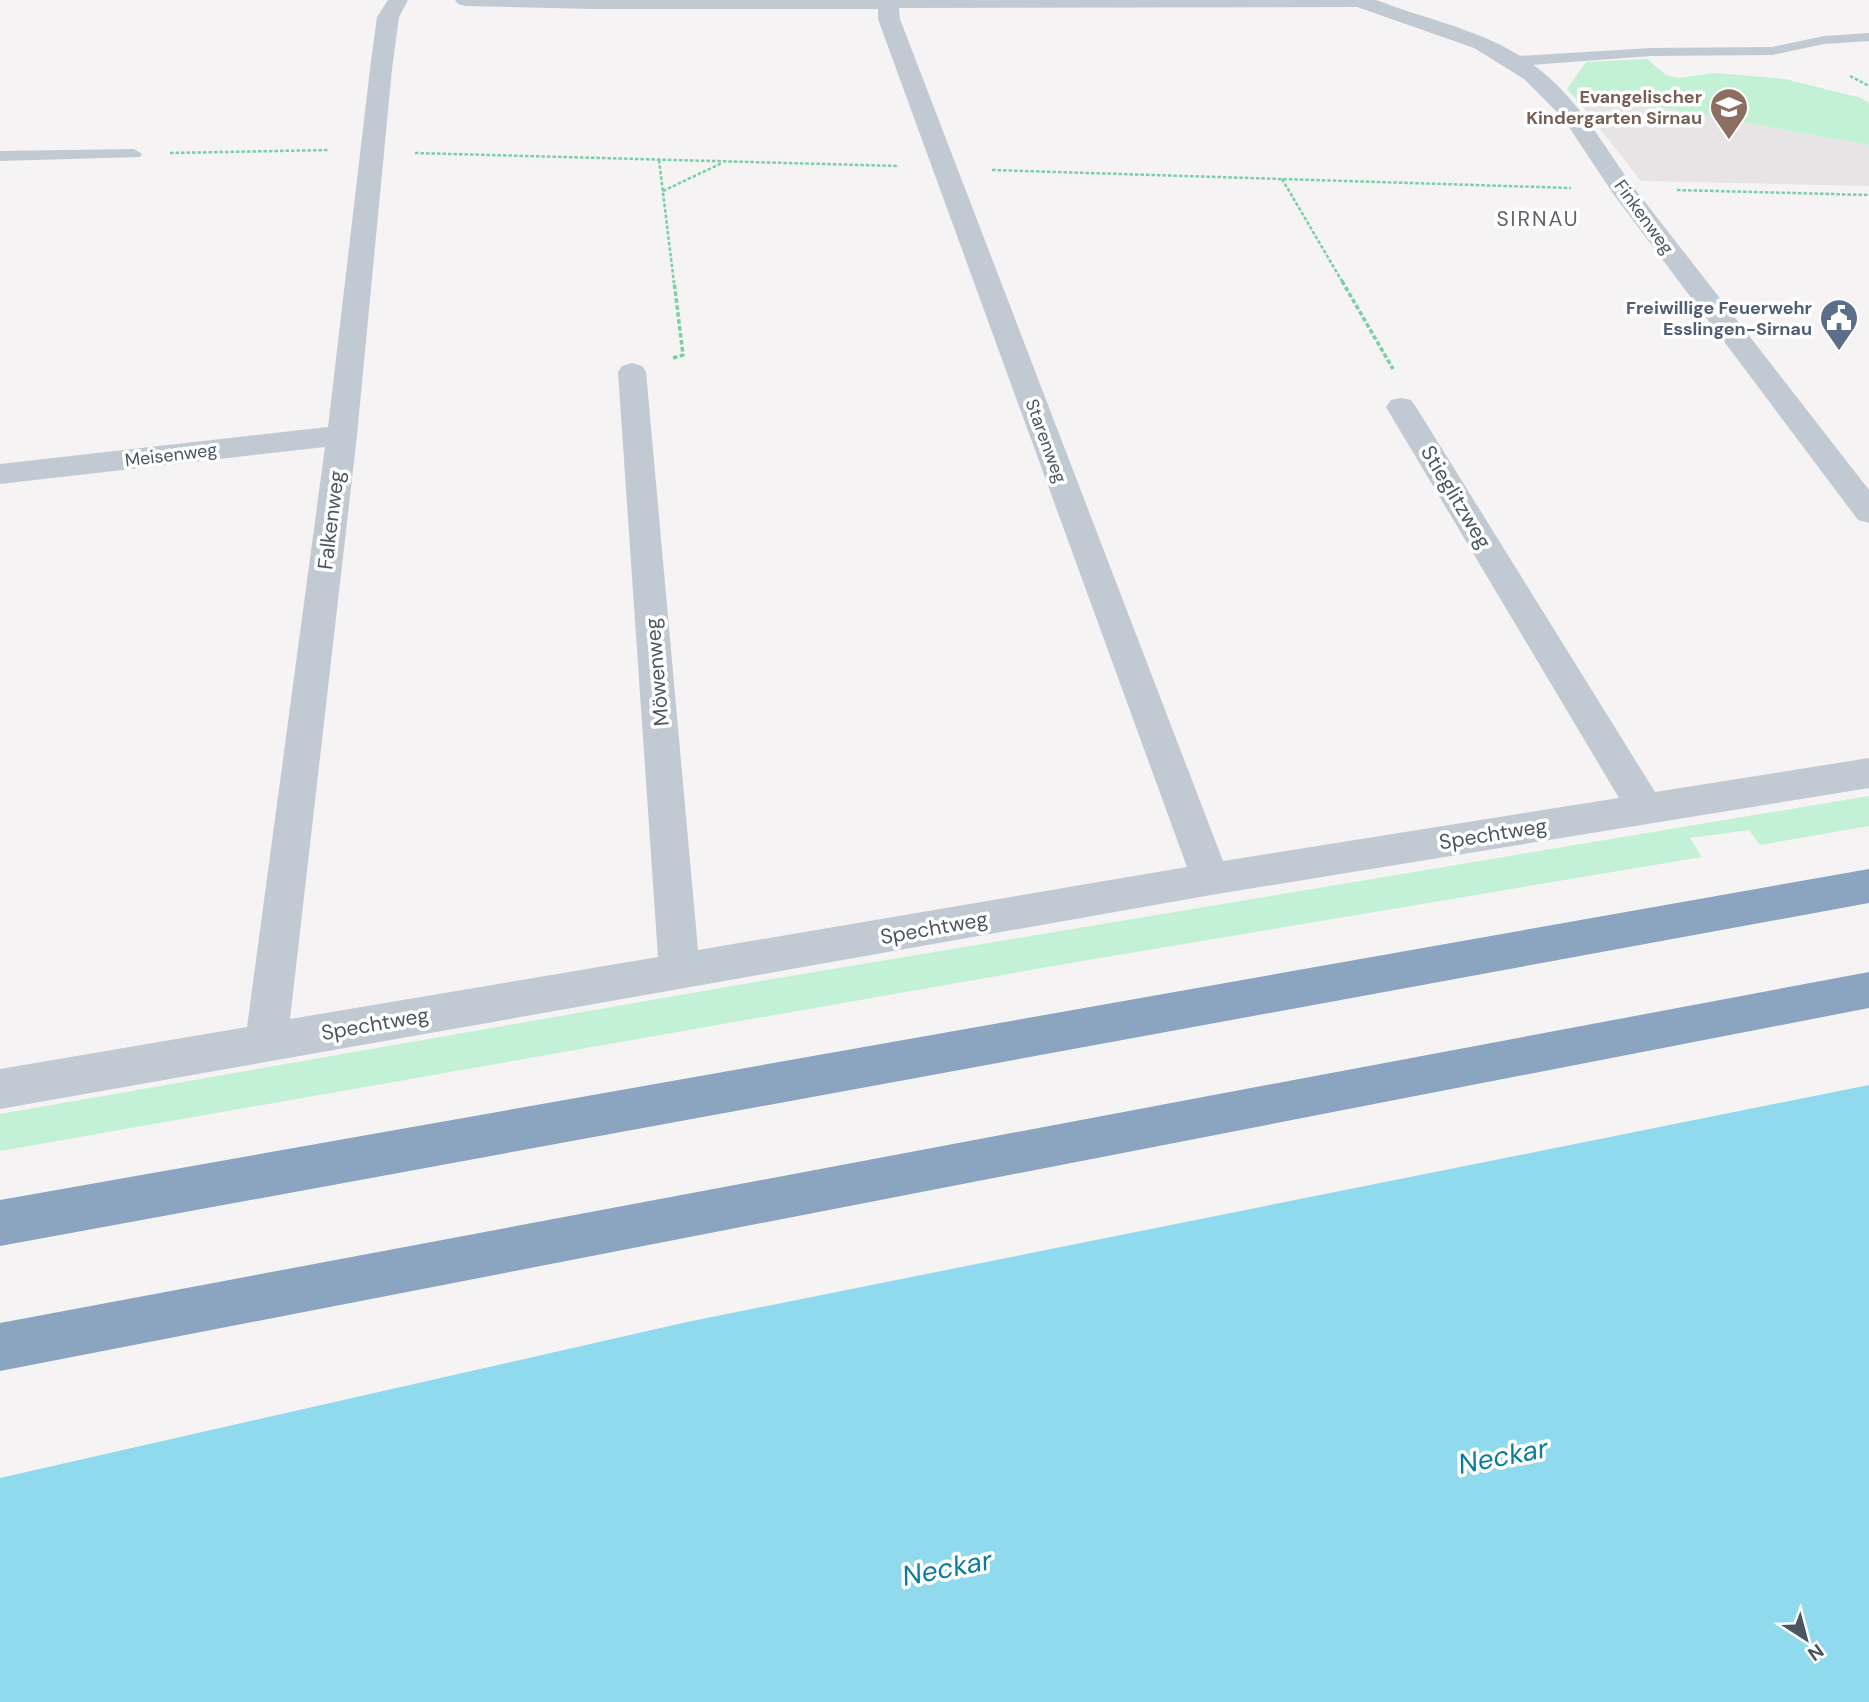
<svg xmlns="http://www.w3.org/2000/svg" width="1869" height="1702" font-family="'DM Sans',sans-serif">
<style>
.education{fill:#e6e4e5}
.green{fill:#c3f1d5}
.water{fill:#90daee}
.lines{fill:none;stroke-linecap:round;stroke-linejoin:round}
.path-far1{stroke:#7ad0a6;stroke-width:2.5;stroke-dasharray:3.5 2;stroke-linecap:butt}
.path{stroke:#7ad0a6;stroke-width:3.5;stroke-dasharray:4.5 2.5;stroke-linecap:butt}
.lane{fill:#c1cad2;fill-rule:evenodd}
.street{fill:#c1cad2;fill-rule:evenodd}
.highway{fill:#8ba5c1;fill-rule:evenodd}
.labels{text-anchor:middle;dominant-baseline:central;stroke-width:7;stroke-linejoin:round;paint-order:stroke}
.far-education-label{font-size:18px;font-weight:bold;fill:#785e54;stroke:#fff;text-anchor:end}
.far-street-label{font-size:18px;fill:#4a5661;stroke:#fff}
.far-service-label{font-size:18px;font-weight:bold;fill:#4e5e75;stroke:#fff;text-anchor:end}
.far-quarter-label{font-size:21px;letter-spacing:2px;fill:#5f6368;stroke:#fff}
.street-label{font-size:21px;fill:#4a5661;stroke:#fff}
.near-water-label{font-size:28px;font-style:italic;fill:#0c7c9b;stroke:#fff}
</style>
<rect width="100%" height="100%" fill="#f5f3f3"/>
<!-- education -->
<polygon class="education" points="1625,101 1869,145 1869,186 1641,181 1579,102"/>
<!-- green -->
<g class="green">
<polygon points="1647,59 1666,75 1679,78 1715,73 1785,79 1861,98 1869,103 1869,145 1625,101 1579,102 1567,89 1586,62"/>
<polygon points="1869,796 1869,826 1760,845 1749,830 1690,838 1702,857 1082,961 0,1151 0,1114 749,983"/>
</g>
<!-- water -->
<polygon class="water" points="1869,1085 1869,1702 0,1702 0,1478 687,1322"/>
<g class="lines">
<!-- path-far1 -->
<g class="path-far1">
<polyline points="1850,76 1869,86"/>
<polyline points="170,153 329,150"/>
<polyline points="415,153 899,166"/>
<polyline points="659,160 674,283"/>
<polyline points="992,170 1571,188"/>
<polyline points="1282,179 1343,283"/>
<polyline points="1677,190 1869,195"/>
<polyline points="663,191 722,163"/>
</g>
<!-- path -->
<g class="path">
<polyline points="1342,281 1393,369"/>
<polyline points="673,358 683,355 674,281"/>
</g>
<!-- lane -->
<g class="lane">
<polygon points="1869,33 1869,41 1824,44 1772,55 1651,56 1518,66 1510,61 1518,56 1651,48 1772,47 1824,36"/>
<polygon points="134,149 142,154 140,157 0,161 0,151"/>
</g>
<!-- street -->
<path class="street" d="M 388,0 L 408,0 L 399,17 L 392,69 L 357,435 L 290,1019 L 658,957 L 618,372 L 622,366 L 632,363 L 642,366 L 646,372 L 698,950 L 1187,867 L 878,19 L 878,9 L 594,9 L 465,6 L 458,4 L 455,0 L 1376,0 C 1432,22 1492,31 1540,70 C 1583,104 1606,151 1638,193 C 1715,292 1792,391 1869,490 L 1869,523 L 1858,520 L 1614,195 L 1563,118 L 1524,79 L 1474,48 L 1357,7 L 899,8 L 900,19 L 1223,861 L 1619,798 L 1386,407 L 1391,400 L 1401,398 L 1411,400 L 1416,407 L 1655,792 L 1869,758 L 1869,788 L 1211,895 L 0,1109 L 0,1069 L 247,1027 L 325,447 L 0,484 L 0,464 L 328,427 L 370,69 L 377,17 Z"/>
<!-- highway -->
<g class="highway">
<polygon points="1869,869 1869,903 0,1246 0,1200"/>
<polygon points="1869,972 1869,1008 0,1371 0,1323"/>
</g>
</g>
<!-- icons -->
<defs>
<symbol id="school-pin" viewBox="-11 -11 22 30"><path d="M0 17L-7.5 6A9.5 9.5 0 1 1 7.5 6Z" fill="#8d6e63" stroke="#fff"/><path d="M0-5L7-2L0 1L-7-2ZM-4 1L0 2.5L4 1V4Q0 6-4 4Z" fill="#fff"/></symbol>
<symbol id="civic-pin" viewBox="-11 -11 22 30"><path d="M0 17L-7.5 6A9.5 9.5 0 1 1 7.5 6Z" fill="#5c6f8a" stroke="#fff"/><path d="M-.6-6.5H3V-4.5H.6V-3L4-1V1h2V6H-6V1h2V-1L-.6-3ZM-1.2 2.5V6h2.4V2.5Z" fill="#fff"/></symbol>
</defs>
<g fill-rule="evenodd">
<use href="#school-pin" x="1707" y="85" width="44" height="60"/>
<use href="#civic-pin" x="1817" y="296" width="44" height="60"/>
</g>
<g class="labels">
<!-- far-education labels -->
<g class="far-education-label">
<text x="1702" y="97">Evangelischer<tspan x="1702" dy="21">Kindergarten Sirnau</tspan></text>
</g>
<!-- far-street labels -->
<g class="far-street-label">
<text transform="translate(1644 217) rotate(54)">Finkenweg</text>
<text transform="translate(1046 441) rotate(70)">Starenweg</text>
<text transform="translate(171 455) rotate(-7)">Meisenweg</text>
</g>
<!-- far-service labels -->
<g class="far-service-label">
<text x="1812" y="308">Freiwillige Feuerwehr<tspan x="1812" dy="21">Esslingen-Sirnau</tspan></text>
</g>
<!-- far-quarter labels -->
<g class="far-quarter-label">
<text x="1538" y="219">SIRNAU</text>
</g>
<!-- street labels -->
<g class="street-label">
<text transform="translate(1456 497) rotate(59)">Stieglitzweg</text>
<text transform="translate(331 520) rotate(-83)">Falkenweg</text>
<text transform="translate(657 672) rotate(-95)">Möwenweg</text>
<text transform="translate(1493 834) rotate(-9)">Spechtweg</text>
<text transform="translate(934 928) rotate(-10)">Spechtweg</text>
<text transform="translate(375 1024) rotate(-10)">Spechtweg</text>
</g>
<!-- near-water labels -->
<g class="near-water-label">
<text transform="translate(1503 1456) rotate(-11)">Neckar</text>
<text transform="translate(947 1568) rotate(-11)">Neckar</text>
</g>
</g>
<!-- north arrow -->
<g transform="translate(1806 1639) rotate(144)" stroke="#ffffff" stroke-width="5" paint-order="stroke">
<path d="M0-5L12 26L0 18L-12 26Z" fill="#4a5661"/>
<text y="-10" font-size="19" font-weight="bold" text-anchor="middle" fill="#4a5661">N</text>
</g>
</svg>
